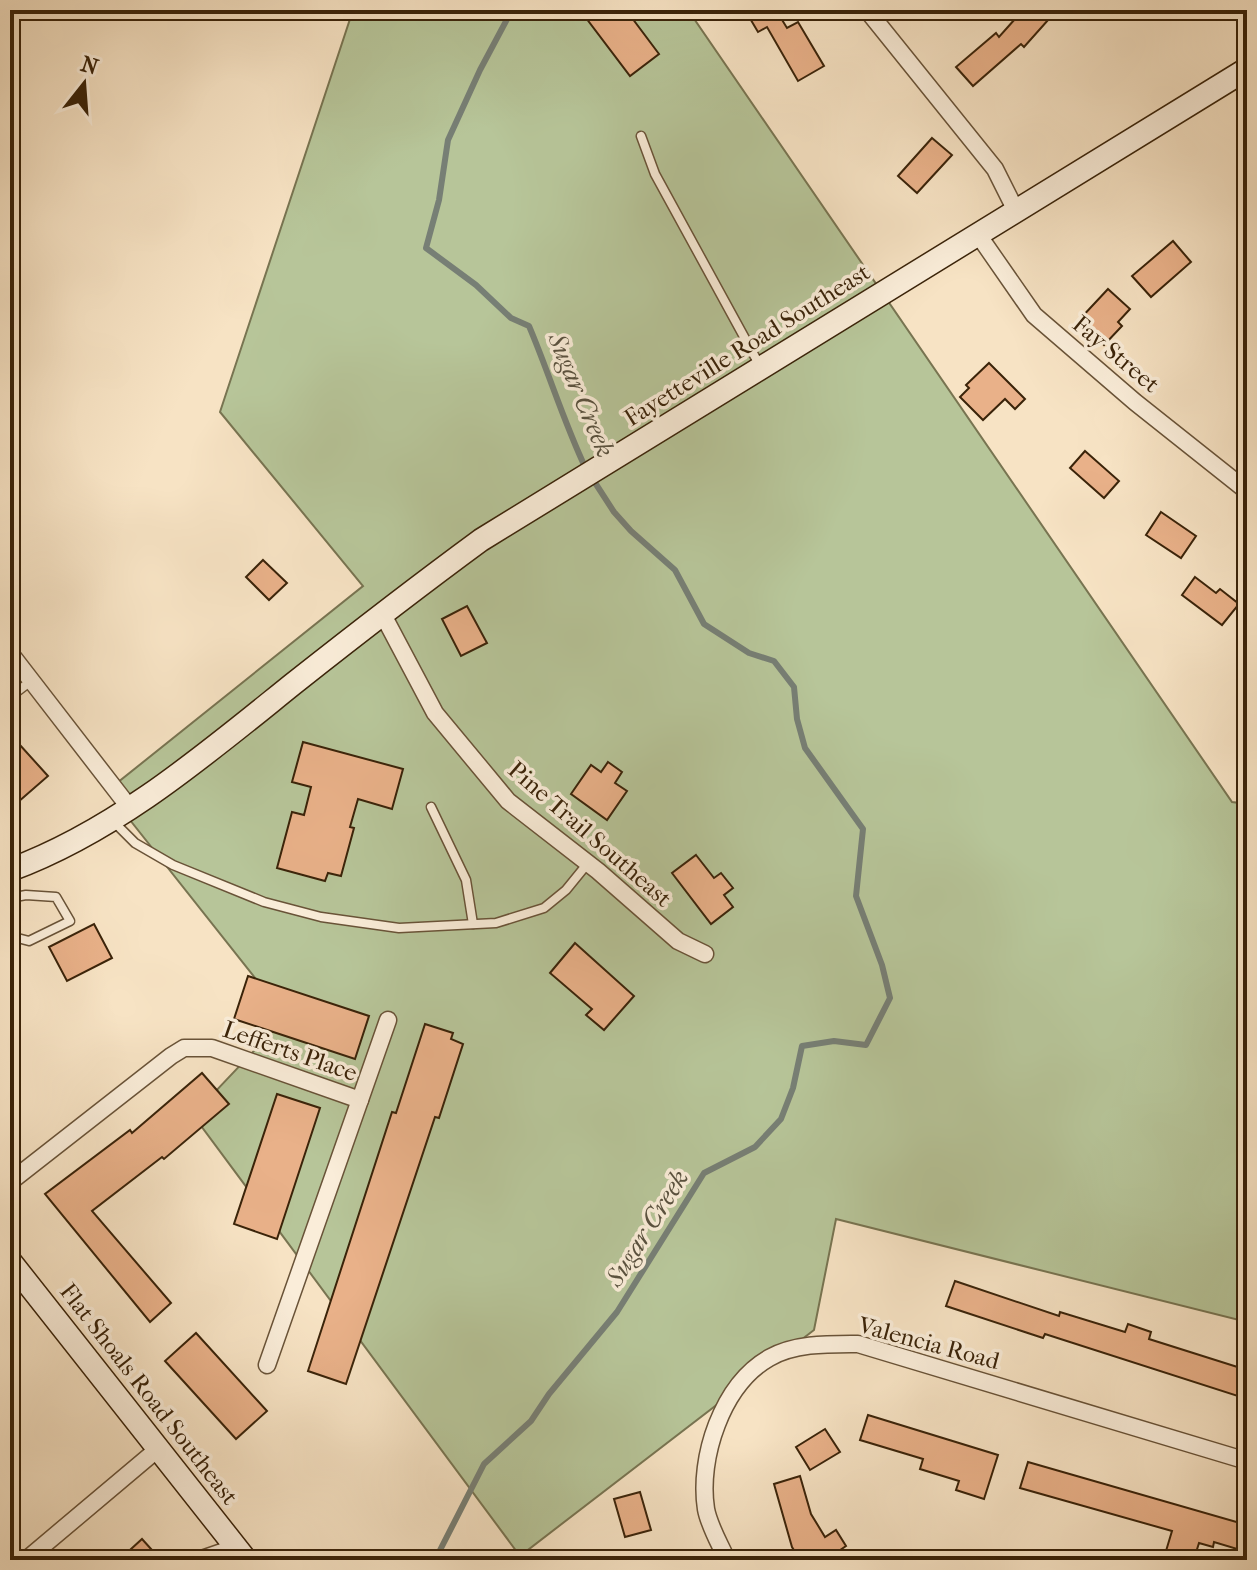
<svg xmlns="http://www.w3.org/2000/svg" width="1257" height="1570" font-family="'IM FELL French Canon',serif">
<style>
.green{fill:#b7c599;stroke:#787451;stroke-width:2}
.lines{fill:none;stroke-linecap:round;stroke-linejoin:round}
.stream{stroke:#777f75;stroke-width:6}
.building{fill:#e9b189;stroke:#3a2309;stroke-width:2}
.lane-casing{stroke:#695338;stroke-width:11}
.street-casing{stroke:#695338;stroke-width:19}
.secondary-casing{stroke:#3a2309;stroke-width:25}
.lane{stroke:#faedd9;stroke-width:8}
.street{stroke:#faedd9;stroke-width:16}
.secondary{stroke:#faedd9;stroke-width:22}
.labels{text-anchor:middle;dominant-baseline:central;stroke-width:7;stroke-linejoin:round;paint-order:stroke}
.street-label{font-size:24px;fill:#3a2309;stroke:#faedd9}
.water-label{font-size:26px;font-style:italic;fill:#59513f;stroke:#faedd9}
</style>
<rect width="100%" height="100%" fill="#f7e3c4"/>
<filter id="stains"><feTurbulence type="fractalNoise" baseFrequency=".0025" numOctaves="4"/><feColorMatrix values="0 0 0 0 .2 0 0 0 0 .09 0 0 0 0 .02 0 0 0 .5 -.17"/></filter>
<radialGradient id="worn" r=".72"><stop offset=".6" stop-color="#630" stop-opacity="0"/><stop offset="1" stop-color="#630" stop-opacity=".3"/></radialGradient>
<!-- green -->
<polygon class="green" points="353,10 688,10 1232,802 1247,804 1247,1322 836,1219 814,1330 520,1556 193,1115 286,1017 107,791 363,586 220,412"/>
<g class="lines">
<!-- stream -->
<g class="stream">
<path d="M 512,10 L 480,70 L 448,140 L 439,200 L 426,248 L 476,285 L 511,318 L 529,326 C 549,373 564,423 586,469"/>
<polyline points="435,1560 484,1464 531,1421 549,1394 617,1312 704,1173 755,1147 781,1119 793,1088 802,1046 834,1041 866,1045 890,998 882,965 856,896 863,829 805,748 797,719 794,687 774,661 749,653 704,624 675,570 631,531 614,512 592,478"/>
</g>
</g>
<!-- building -->
<g class="building">
<polygon points="580,10 626,10 659,54 630,76"/>
<polygon points="745,10 776,10 787,28 798,22 824,66 798,81 767,27 758,32"/>
<polygon points="1023,10 1057,10 1024,47 1021,44 973,86 956,67 996,33 999,37"/>
<polygon points="932,138 952,155 917,193 898,176"/>
<polygon points="1173,241 1191,262 1151,297 1132,276"/>
<polygon points="1108,289 1130,309 1118,322 1122,326 1104,345 1079,320"/>
<polygon points="989,363 1025,399 1015,409 1005,399 983,420 960,397 969,388 966,385"/>
<polygon points="1085,451 1119,481 1104,498 1070,468"/>
<polygon points="1161,512 1196,536 1181,558 1146,535"/>
<polygon points="263,560 287,583 269,600 246,577"/>
<polygon points="1195,577 1216,593 1220,589 1239,604 1222,625 1182,595"/>
<polygon points="467,606 487,643 461,656 442,619"/>
<polygon points="10,734 48,776 10,809"/>
<polygon points="303,742 403,769 392,809 358,799 350,827 354,828 341,876 328,873 325,881 277,868 292,812 304,815 311,787 292,782"/>
<polygon points="608,762 622,772 615,783 627,791 607,820 571,794 591,765 601,772"/>
<polygon points="696,855 714,878 721,873 733,888 724,895 733,907 711,924 672,873"/>
<polygon points="94,924 112,958 67,981 49,947"/>
<polygon points="575,943 634,996 604,1030 586,1015 592,1009 550,973"/>
<polygon points="248,976 369,1016 355,1059 234,1019"/>
<polygon points="425,1024 453,1033 451,1039 463,1044 439,1118 435,1117 346,1384 308,1371 392,1112 396,1113"/>
<polygon points="202,1073 229,1104 164,1159 162,1157 92,1211 171,1303 150,1322 45,1194 130,1130 132,1133"/>
<polygon points="277,1094 320,1108 277,1239 234,1224"/>
<polygon points="955,1281 1059,1316 1060,1312 1125,1332 1128,1324 1151,1332 1149,1339 1247,1370 1247,1399 1045,1334 1043,1338 946,1306"/>
<polygon points="196,1333 267,1411 236,1439 165,1361"/>
<polygon points="868,1415 998,1455 984,1499 956,1490 959,1481 920,1469 923,1459 860,1440"/>
<polygon points="825,1429 840,1452 810,1470 796,1447"/>
<polygon points="1028,1462 1247,1525 1247,1552 1214,1542 1213,1547 1199,1543 1194,1559 1166,1551 1172,1531 1020,1488"/>
<polygon points="800,1476 811,1514 825,1537 836,1530 846,1546 833,1555 837,1560 800,1560 792,1547 774,1484"/>
<polygon points="640,1492 651,1530 625,1537 614,1499"/>
<polygon points="142,1539 161,1560 119,1560"/>
</g>
<g class="lines">
<defs>
<g id="lane">
<polyline points="641,136 655,174 760,366"/>
<polyline points="10,697 31,681"/>
<polyline points="431,807 466,880 473,924"/>
<polyline points="113,821 135,843 173,865 264,902 321,917 399,928 496,923 544,908 566,890 588,863"/>
<polyline points="10,898 26,895 56,897 70,921 29,941 10,936"/>
<polyline points="201,1555 230,1545"/>
</g>
<g id="street">
<polyline points="867,10 995,169 1015,209"/>
<polyline points="977,233 1034,315 1135,402 1247,491"/>
<polyline points="382,613 435,713 508,801 598,871 678,941 705,954"/>
<polyline points="10,653 129,807"/>
<polyline points="10,1182 171,1056 184,1048 212,1048 360,1100"/>
<polyline points="267,1365 388,1020"/>
<polyline points="26,1560 159,1448"/>
<path d="M 727,1560 C 720,1544 709,1526 706,1509 C 698,1458 722,1385 769,1358 C 795,1343 829,1344 858,1344 L 1247,1461"/>
</g>
<g id="secondary">
<path d="M 10,870 C 116,831 206,754 293,684 C 355,635 417,587 481,540 L 1247,69"/>
<polyline points="10,1261 246,1560"/>
</g>
</defs>
<!-- lane casing -->
<use href="#lane" class="lane-casing"/>
<!-- street casing -->
<use href="#street" class="street-casing"/>
<!-- secondary casing -->
<use href="#secondary" class="secondary-casing"/>
<!-- lane -->
<use href="#lane" class="lane"/>
<!-- street -->
<use href="#street" class="street"/>
<!-- secondary -->
<use href="#secondary" class="secondary"/>
</g>
<g class="labels">
<!-- street labels -->
<g class="street-label">
<text transform="translate(747 345) rotate(-32)">Fayetteville Road Southeast</text>
<text transform="translate(1116 354) rotate(40)">Fay Street</text>
<text transform="translate(590 834) rotate(41)">Pine Trail Southeast</text>
<text transform="translate(290 1051) rotate(19)">Lefferts Place</text>
<text transform="translate(929 1343) rotate(15)">Valencia Road</text>
<text transform="translate(149 1394) rotate(52)">Flat Shoals Road Southeast</text>
</g>
<!-- water labels -->
<g class="water-label">
<text transform="translate(581 395) rotate(67)">Sugar Creek</text>
<text transform="translate(647 1228) rotate(-58)">Sugar Creek</text>
</g>
</g>
<!-- margin -->
<rect width="1257" height="1570" fill="none" stroke="#f7e3c4" stroke-width="40"/>
<rect x="12" y="12" width="1233" height="1546" fill="none" stroke="#3a2309" stroke-width="4"/>
<rect x="20" y="20" width="1217" height="1530" fill="none" stroke="#3a2309" stroke-width="2"/>
<!-- north arrow -->
<g transform="translate(84 84) rotate(17)" stroke="#faedd9" stroke-width="6" paint-order="stroke">
<path d="M0-6L14 30L0 20L-14 30Z" fill="#3a2309"/>
<text y="-12" font-size="22" font-weight="bold" text-anchor="middle" fill="#3a2309">N</text>
</g>
<rect width="100%" height="100%" filter="url(#stains)"/>
<rect width="100%" height="100%" fill="url(#worn)"/>
</svg>
